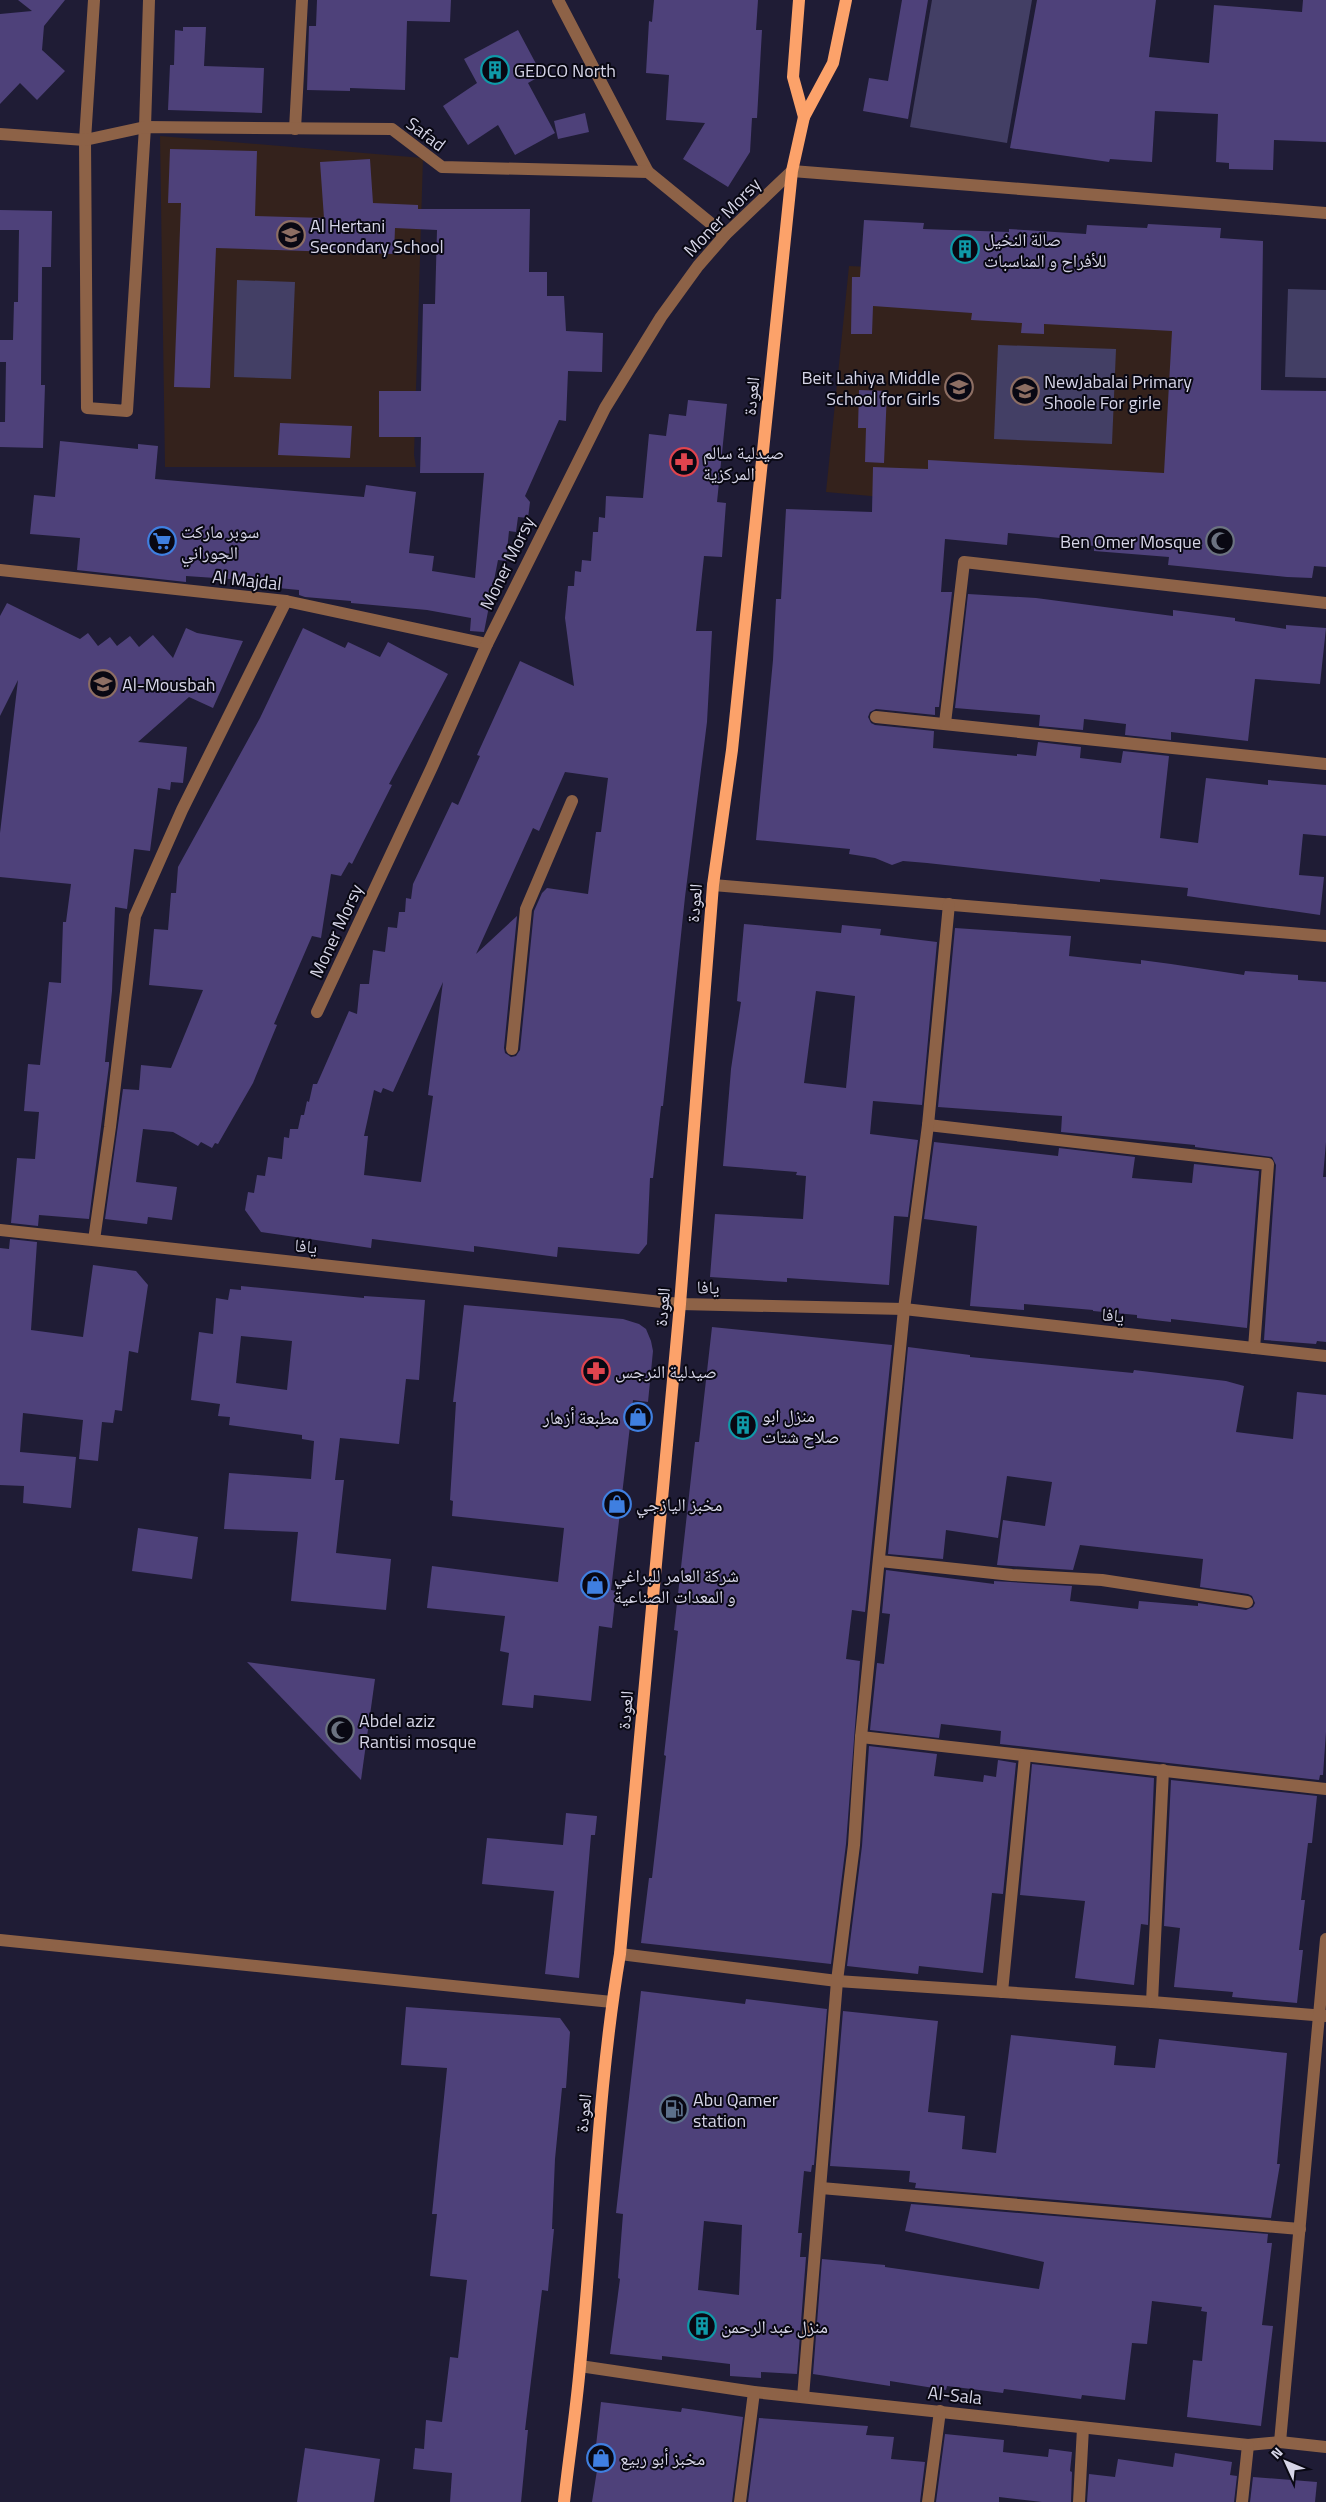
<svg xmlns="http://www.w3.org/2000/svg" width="1326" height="2502" font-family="'Titillium Web','Noto Naskh Arabic',sans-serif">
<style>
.education{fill:#34221c}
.green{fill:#433f65}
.building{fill:#4e417a;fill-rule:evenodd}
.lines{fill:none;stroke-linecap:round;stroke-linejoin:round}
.minor{stroke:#8d6247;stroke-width:12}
.major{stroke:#fca26a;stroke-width:12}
.labels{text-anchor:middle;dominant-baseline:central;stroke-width:4;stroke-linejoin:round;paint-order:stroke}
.poi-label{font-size:18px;fill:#d6d5e7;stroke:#090813;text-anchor:start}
.street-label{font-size:18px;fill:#d6d5e7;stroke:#090813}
</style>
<rect width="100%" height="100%" fill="#1f1c35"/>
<!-- education -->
<g class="education">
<polygon points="160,136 423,158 414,455 416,467 165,467"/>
<polygon points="849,266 991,273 1219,291 1210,504 882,497 826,492"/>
</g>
<!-- green -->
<g class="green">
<polygon points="932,0 1032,0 1007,143 910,127"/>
<polygon points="237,280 295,282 291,379 234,377"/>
<polygon points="1288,289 1326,290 1326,378 1285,377"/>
<polygon points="998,345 1116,349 1112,444 994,439"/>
</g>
<!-- building -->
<g class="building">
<polygon points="18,0 65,0 44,26 42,50 65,71 37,100 20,83 0,104 0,14 32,11"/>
<polygon points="317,0 451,0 450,22 407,21 405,90 350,88 350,91 307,90 309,26 316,26"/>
<polygon points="654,0 758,0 756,30 762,30 757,118 752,118 750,152 728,187 683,159 705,123 666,120 669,75 646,73 649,21 652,22"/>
<polygon points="902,0 928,0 908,119 863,111 869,78 888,81"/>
<polygon points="1037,0 1156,0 1149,57 1209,63 1214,5 1302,12 1303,0 1326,0 1326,142 1274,140 1273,170 1229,169 1229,163 1216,162 1218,114 1155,111 1152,162 1110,159 1109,162 1010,148"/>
<polygon points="183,27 206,27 204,66 264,68 262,113 168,110 170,65 174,65 175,30 183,31"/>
<polygon points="518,30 542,75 528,83 555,133 515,155 498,125 468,145 443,106 477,83 464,59"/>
<polygon points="585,113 589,132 558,139 554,121"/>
<polygon points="170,149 257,151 255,216 324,218 320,162 370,159 373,203 418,205 418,209 530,209 529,272 547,272 547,296 564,296 566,331 603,333 602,372 568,371 566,421 559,420 525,496 530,502 528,518 518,517 516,532 509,531 506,561 498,560 484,632 470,631 471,618 427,610 351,603 351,601 305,597 299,595 299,590 245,585 245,580 186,576 186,582 77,570 80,538 30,534 34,495 55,497 60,441 138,449 138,444 158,446 155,479 364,497 366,485 416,492 409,553 434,556 432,571 475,578 484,473 420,473 421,437 379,437 379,391 421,391 423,304 435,304 437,230 395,228 394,254 216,248 210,388 174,387 181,203 168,203"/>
<polygon points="0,210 52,211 51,267 42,267 41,385 45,385 43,448 0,447 0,422 5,422 6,362 0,362 0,340 13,340 14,302 18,302 19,230 0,230"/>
<polygon points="864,220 924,223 923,229 1009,232 1009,229 1086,234 1087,225 1147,228 1148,224 1221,228 1220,238 1263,241 1261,390 1326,391 1326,567 1314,566 1312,578 1287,577 1168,565 1169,557 1094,551 1094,546 1075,544 1071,539 1008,533 1007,545 945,539 941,592 952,592 939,707 935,707 935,715 876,709 870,712 868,717 871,723 875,725 934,731 933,748 1017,756 1017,754 1036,756 1038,742 1081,747 1080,758 1121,763 1123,751 1169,756 1160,838 1198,843 1206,778 1268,785 1268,780 1326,785 1326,836 1303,834 1299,875 1324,877 1320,915 1187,896 1188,888 1100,879 1100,882 927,863 903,861 892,865 875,858 849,854 850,849 756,840 773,660 776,599 781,599 786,509 872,512 873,467 928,469 928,460 1164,473 1172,331 1044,324 1044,334 1021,333 1022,323 971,320 972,313 873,306 872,334 851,334 852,277 860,277"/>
<polygon points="859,390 887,391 884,463 865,462 866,428 858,428"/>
<path d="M 688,400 L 727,404 L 717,502 L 726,503 L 722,557 L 704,556 L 696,631 L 712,631 L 707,722 L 685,897 L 663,1106 L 661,1106 L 653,1178 L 650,1178 L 647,1244 L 639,1254 L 558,1247 L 557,1257 L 474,1246 L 474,1252 L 372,1239 L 371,1248 L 261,1232 L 245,1210 L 248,1192 L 254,1193 L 257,1175 L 265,1176 L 268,1157 L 282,1159 L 284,1137 L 289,1138 L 290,1129 L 298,1129 L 301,1115 L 304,1115 L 307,1101 L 309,1102 L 313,1084 L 317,1084 L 349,1011 L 357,1014 L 360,984 L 369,984 L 373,950 L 385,952 L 388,927 L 397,928 L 399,912 L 405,912 L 406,898 L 411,899 L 413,884 L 452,802 L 458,805 L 480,756 L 477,755 L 520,661 L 574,686 L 565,618 L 568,586 L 574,586 L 575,571 L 581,572 L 582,560 L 591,561 L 593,532 L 598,532 L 599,517 L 605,518 L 606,496 L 643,498 L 649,434 L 666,436 L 669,414 L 686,416 ZM 565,772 L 608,778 L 601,832 L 596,832 L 588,894 L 547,888 L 542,893 L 534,911 L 520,1050 L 516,1056 L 511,1057 L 505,1053 L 504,1048 L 517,916 L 476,954 L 533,828 L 539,831 ZM 443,982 L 428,1095 L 433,1096 L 421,1182 L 364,1175 L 368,1136 L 364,1136 L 374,1090 L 381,1093 L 383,1088 L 393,1092 Z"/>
<polygon points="280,423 352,426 350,458 278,455"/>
<polygon points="968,594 1036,598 1173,616 1173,610 1235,618 1235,621 1286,629 1286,625 1326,628 1320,684 1255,679 1248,741 1171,732 1171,740 1125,735 1126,724 1084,719 1083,730 1039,726 1040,715 955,708"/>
<polygon points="7,603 80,639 88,633 98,646 110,637 117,646 130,636 139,647 153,635 173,658 186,628 197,633 243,641 213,708 189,697 138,742 187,747 183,783 171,782 170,790 158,788 150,851 134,849 127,909 115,907 112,991 105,1062 109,1062 109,1065 89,1219 39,1215 38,1226 11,1223 17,1158 35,1159 39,1112 24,1111 28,1064 40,1065 49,982 61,983 63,922 66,922 71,884 0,877 0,833 18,680 0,716 0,616"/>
<polygon points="303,628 345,648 348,642 380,657 388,642 448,674 389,784 392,785 352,864 349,862 341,876 331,874 321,938 312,936 274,1024 277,1025 253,1083 218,1144 215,1143 212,1148 201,1142 198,1146 173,1132 143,1129 136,1182 177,1187 172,1220 148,1217 147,1224 105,1219 123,1089 139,1090 141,1065 171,1068 203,990 149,985 154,929 168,930 171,893 176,893 178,867 260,718"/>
<path d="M 744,924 L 841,933 L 842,925 L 881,929 L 880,935 L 937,942 L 922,1105 L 873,1101 L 870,1134 L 918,1140 L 908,1217 L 894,1216 L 889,1285 L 787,1278 L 787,1282 L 710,1277 L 715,1214 L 803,1219 L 806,1176 L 796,1175 L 797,1172 L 723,1166 L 731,1069 L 741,1002 L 737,1001 ZM 816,991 L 855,996 L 846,1088 L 804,1083 Z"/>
<polygon points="955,928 1071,936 1069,956 1141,964 1141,960 1171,964 1244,975 1245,971 1298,975 1298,980 1326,982 1326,1142 1323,1177 1326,1177 1326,1342 1317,1341 1316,1344 1264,1340 1276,1165 1272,1157 1195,1147 1195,1145 1061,1132 1062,1116 938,1107"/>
<polygon points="934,1142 1058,1156 1059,1148 1135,1157 1132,1178 1192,1183 1194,1164 1259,1171 1247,1328 1171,1319 1171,1322 1137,1318 1137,1315 1093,1311 1093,1310 1024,1304 1024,1310 970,1306 977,1226 924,1219"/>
<polygon points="10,1239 37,1242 31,1330 83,1337 93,1265 136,1271 148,1285 138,1353 129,1351 122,1411 115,1410 113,1423 102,1422 98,1461 79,1459 83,1420 23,1413 20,1452 76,1457 71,1508 23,1503 24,1486 0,1485 0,1248 9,1249"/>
<path d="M 241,1286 L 364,1298 L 364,1296 L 425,1300 L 419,1380 L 406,1379 L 399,1444 L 340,1438 L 335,1480 L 344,1480 L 336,1553 L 391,1559 L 386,1610 L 291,1601 L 298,1532 L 224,1529 L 229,1473 L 311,1479 L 314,1441 L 302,1439 L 302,1435 L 229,1425 L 230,1417 L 218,1416 L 220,1404 L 191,1400 L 199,1332 L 213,1334 L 216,1298 L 228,1300 L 230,1289 L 241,1290 ZM 241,1336 L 292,1341 L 287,1390 L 236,1383 Z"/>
<polygon points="464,1305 623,1319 639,1324 646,1329 651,1341 653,1351 648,1402 633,1400 611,1590 616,1591 612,1628 599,1626 591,1701 534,1695 533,1708 502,1705 509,1653 500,1651 505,1616 427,1608 432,1566 558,1582 564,1528 452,1516 453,1501 450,1500 456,1402 453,1402"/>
<polygon points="712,1327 892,1345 865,1612 852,1610 846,1659 860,1661 846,1844 831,1964 641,1943 649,1878 652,1878 666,1756 664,1755 678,1631 674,1630 695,1442 699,1442"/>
<polygon points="908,1347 970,1355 970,1357 1133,1373 1134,1370 1226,1381 1244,1386 1236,1432 1293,1439 1297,1392 1326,1395 1326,1732 1323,1775 1320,1775 1319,1780 1000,1744 1001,1731 941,1724 939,1738 870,1730 877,1663 884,1664 890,1614 882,1613 886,1570 994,1584 994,1581 1072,1586 1070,1601 1138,1609 1139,1601 1198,1606 1198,1603 1246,1610 1253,1607 1255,1603 1252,1596 1248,1594 1200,1587 1203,1559 1080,1545 1073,1570 997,1565 1003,1520 1045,1526 1052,1482 1007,1476 998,1538 946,1530 943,1559 888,1554"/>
<polygon points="138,1528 198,1537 192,1579 132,1571"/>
<polygon points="247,1662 375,1679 361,1780"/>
<polygon points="869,1746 937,1754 934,1776 983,1782 984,1775 996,1777 998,1760 1016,1763 1003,1894 992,1893 983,1973 919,1966 918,1974 847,1966 862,1846"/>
<polygon points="1032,1764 1154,1778 1148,1925 1141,1924 1134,1985 1075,1978 1085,1901 1020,1895"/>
<polygon points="1171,1780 1317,1796 1312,1843 1308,1843 1301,1900 1305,1900 1299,1950 1303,1950 1297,2003 1232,1997 1233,1992 1174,1987 1180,1928 1164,1926"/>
<polygon points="566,1813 597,1816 595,1835 591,1835 579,1978 545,1974 554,1891 482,1884 487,1838 563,1845"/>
<path d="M 641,1991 L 745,2004 L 746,1999 L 827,2009 L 814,2165 L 812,2165 L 811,2172 L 804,2171 L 798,2233 L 802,2233 L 800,2257 L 806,2257 L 797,2374 L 761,2372 L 761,2378 L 730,2376 L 730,2364 L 662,2356 L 662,2360 L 610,2354 L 620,2279 L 618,2278 L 623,2214 L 616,2213 ZM 704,2221 L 742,2225 L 739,2295 L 698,2290 Z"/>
<polygon points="406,2007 560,2018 570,2032 566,2088 562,2088 555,2159 552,2229 554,2229 548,2291 542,2290 525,2430 528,2430 521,2502 450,2502 452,2473 413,2469 415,2448 424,2449 426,2420 442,2422 450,2357 458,2358 467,2280 430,2276 437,2214 432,2214 447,2068 401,2065"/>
<polygon points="843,2011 938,2021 928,2112 965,2116 962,2149 996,2153 1011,2035 1116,2046 1114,2065 1155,2068 1159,2039 1287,2053 1277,2164 1280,2164 1271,2218 915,2188 916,2183 909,2182 910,2171 830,2166"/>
<polygon points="911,2204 1268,2234 1267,2243 1272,2243 1262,2325 1273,2326 1261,2426 1187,2417 1193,2360 1202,2361 1207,2312 1201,2311 1202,2307 1152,2301 1147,2344 1132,2343 1125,2400 1082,2395 1081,2399 1004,2389 1003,2393 947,2386 946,2390 890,2381 890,2386 813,2374 822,2259 885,2265 885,2267 1039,2289 1044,2262 905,2231"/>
<polygon points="601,2402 681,2412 682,2408 743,2417 732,2502 592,2502 598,2464 594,2463"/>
<polygon points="759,2418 868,2426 866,2435 894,2437 891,2459 925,2462 920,2502 748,2502"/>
<polygon points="945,2434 1004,2440 1003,2452 1048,2457 1049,2449 1072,2452 1070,2471 1072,2472 1071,2502 1042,2502 999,2497 999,2502 936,2502"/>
<polygon points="305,2448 380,2459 374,2502 297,2502"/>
<polygon points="1175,2453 1232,2462 1230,2475 1237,2476 1234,2502 1087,2502 1089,2474 1115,2477 1118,2459 1173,2467"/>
<polygon points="1253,2477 1317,2482 1315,2502 1250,2502"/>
</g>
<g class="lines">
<!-- minor -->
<g class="minor">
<polyline points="94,0 85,140 87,408 127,411 145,127 149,0"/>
<polyline points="558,0 648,172"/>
<polyline points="295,129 302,0"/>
<polyline points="0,134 85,140 145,127 392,129 442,167 648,172 725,235"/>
<polyline points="0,570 286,601 487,644"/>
<polyline points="876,717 1326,764"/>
<polyline points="945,723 964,562 1326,603"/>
<polyline points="713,885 1326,936"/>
<polyline points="317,1012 432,767 487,644 605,408 661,317 698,266 725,235 792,171 1326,213"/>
<polyline points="512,1049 526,909 572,801"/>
<polyline points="928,1125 1268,1164 1254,1348"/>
<polyline points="0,1230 680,1304 904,1309 1326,1356"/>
<polyline points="94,1240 110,1127 135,916 182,810 286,601"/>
<polyline points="880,1561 1012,1575 1102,1580 1247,1602"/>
<polyline points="861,1737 1326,1789"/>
<polyline points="0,1940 612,2002"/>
<polyline points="620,1954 837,1981 1152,2002 1326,2016"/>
<polyline points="1002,1992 1025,1756"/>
<polyline points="1152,2002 1163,1770"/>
<polyline points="821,2188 1300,2229"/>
<polyline points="580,2366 754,2392 1248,2445 1280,2442 1326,2447"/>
<polyline points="803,2397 837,1981 854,1845 861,1737 904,1309 928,1125 949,904"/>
<polyline points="1280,2442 1326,1939"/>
<polyline points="740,2502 754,2392"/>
<polyline points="928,2502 940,2411"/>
<polyline points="1079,2502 1083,2428"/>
<polyline points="1242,2502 1248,2445"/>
</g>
<!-- major -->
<g class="major">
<polyline points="799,0 793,77 804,117"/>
<path d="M 564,2502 C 569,2457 576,2412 580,2366 C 594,2229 597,2090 620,1954 L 680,1304 L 713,885 L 732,750 L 792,171 L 804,117 L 833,63 L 846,0"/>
</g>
</g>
<!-- icons -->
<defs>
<symbol id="building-ring" viewBox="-11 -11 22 22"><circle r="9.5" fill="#090813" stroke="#0f9aa8" stroke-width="1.5"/><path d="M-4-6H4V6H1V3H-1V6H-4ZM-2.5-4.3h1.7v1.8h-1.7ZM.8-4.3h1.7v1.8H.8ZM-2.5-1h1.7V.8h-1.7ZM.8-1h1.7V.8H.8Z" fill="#0f9aa8"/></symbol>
<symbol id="school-ring" viewBox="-11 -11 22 22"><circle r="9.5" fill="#090813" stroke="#8d6e63" stroke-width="1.5"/><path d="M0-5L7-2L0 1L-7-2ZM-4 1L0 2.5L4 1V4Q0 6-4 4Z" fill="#8d6e63"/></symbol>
<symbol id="pharmacy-ring" viewBox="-11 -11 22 22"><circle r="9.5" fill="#090813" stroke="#e0444e" stroke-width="1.5"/><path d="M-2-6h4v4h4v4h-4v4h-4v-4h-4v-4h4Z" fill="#e0444e"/></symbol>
<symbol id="supermarket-ring" viewBox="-11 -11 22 22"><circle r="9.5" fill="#090813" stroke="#3f7fe0" stroke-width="1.5"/><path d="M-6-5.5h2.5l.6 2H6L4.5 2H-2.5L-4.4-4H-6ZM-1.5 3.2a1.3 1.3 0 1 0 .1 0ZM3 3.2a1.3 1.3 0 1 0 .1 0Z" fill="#3f7fe0"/></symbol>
<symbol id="mosque-ring" viewBox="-11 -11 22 22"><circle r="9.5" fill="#090813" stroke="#6b7280" stroke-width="1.5"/><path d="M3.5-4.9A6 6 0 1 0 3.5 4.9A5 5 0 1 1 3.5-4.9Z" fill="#6b7280"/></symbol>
<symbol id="shop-ring" viewBox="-11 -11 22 22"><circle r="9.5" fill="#090813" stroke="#3f7fe0" stroke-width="1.5"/><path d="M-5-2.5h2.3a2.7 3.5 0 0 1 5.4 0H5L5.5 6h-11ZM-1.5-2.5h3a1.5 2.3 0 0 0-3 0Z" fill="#3f7fe0"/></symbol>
<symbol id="fuel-ring" viewBox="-11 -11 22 22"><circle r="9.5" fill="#090813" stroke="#5c6f8a" stroke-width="1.5"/><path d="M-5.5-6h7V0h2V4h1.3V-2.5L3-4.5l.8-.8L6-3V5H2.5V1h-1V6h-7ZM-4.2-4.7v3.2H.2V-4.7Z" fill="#5c6f8a"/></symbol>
</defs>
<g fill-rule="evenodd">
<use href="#building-ring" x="479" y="54" width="32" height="32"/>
<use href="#school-ring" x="275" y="219" width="32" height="32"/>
<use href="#building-ring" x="949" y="233" width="32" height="32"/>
<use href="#school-ring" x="943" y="371" width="32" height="32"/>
<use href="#school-ring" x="1009" y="375" width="32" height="32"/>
<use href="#pharmacy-ring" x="668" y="446" width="32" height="32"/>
<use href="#supermarket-ring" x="146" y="525" width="32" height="32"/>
<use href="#mosque-ring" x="1204" y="525" width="32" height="32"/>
<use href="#school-ring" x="87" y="668" width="32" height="32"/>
<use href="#pharmacy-ring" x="580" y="1355" width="32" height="32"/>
<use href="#shop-ring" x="622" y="1401" width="32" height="32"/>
<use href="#building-ring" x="727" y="1409" width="32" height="32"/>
<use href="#shop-ring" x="601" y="1488" width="32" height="32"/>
<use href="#shop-ring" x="579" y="1569" width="32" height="32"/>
<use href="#mosque-ring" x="324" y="1714" width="32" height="32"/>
<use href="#fuel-ring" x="658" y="2093" width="32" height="32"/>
<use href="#building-ring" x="686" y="2310" width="32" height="32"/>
<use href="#shop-ring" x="585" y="2442" width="32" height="32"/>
</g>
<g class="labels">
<!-- poi labels -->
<g class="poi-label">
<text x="514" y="70">GEDCO North</text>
<text x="310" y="225">Al Hertani<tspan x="310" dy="21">Secondary School</tspan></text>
<text x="984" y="239">صالة النخيل<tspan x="984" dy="21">للأفراح و المناسبات</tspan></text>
<text x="940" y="377" text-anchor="end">Beit Lahiya Middle<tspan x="940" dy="21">School for Girls</tspan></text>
<text x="1044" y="381">NewJabalai Primary<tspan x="1044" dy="21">Shoole For girle</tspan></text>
<text x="703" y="452">صيدلية سالم<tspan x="703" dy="21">المركزية</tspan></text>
<text x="181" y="531">سوبر ماركت<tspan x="181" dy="21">الجوراني</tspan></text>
<text x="1201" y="541" text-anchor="end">Ben Omer Mosque</text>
<text x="122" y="684">Al-Mousbah</text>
<text x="615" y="1371">صيدلية النرجس</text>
<text x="762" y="1415">منزل ابو<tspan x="762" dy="21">صلاح شتات</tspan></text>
<text x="619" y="1417" text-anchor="end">مطبعة أزهار</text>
<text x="636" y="1504">مخبز اليازجي</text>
<text x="614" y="1575">شركة العامر للبراغي<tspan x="614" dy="21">و المعدات الصناعية</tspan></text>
<text x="359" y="1720">Abdel aziz<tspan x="359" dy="21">Rantisi mosque</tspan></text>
<text x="693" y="2099">Abu Qamer<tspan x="693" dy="21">station</tspan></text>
<text x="721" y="2326">منزل عبد الرحمن</text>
<text x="620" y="2458">مخبز أبو ربيع</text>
</g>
<!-- street labels -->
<g class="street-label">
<text transform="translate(426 134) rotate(37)">Safad</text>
<text transform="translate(722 217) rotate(-46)">Moner Morsy</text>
<text transform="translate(751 396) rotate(-84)">العودة</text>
<text transform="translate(507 563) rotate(-64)">Moner Morsy</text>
<text transform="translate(247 580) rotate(6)">Al Majdal</text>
<text transform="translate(694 903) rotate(-85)">العودة</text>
<text transform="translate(336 931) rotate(-65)">Moner Morsy</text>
<text transform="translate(306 1246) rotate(6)">يافا</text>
<text transform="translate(708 1287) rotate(1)">يافا</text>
<text transform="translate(662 1307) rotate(-85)">العودة</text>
<text transform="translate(1113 1315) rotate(6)">يافا</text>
<text transform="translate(625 1710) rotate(-85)">العودة</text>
<text transform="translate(583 2113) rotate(-84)">العودة</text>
<text transform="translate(955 2395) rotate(6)">Al-Sala</text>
</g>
</g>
<!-- north arrow -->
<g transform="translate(1286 2462) rotate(314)" stroke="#090813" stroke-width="4" paint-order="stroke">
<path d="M0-4L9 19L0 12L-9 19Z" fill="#d6d5e7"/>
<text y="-8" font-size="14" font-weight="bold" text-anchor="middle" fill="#d6d5e7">N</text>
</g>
</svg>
